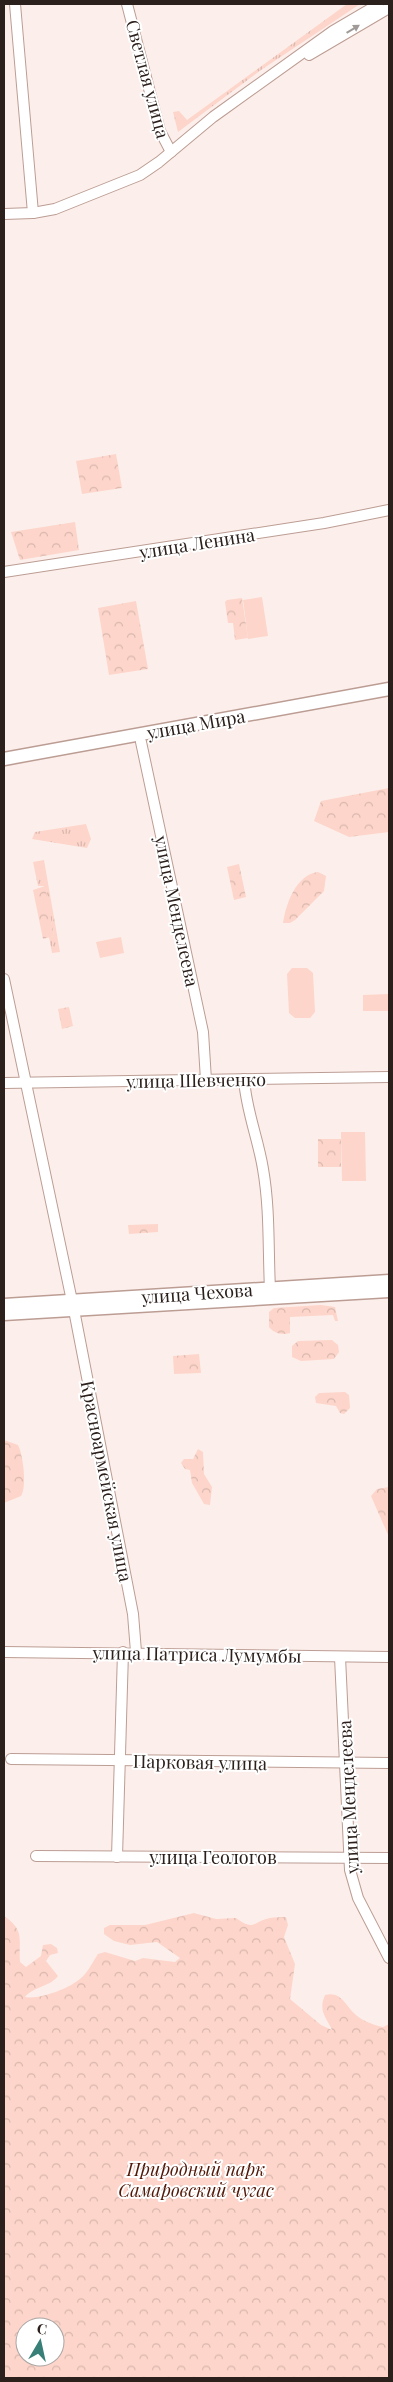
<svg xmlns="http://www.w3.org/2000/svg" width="393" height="2382" font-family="'Playfair Display',serif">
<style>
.grass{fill:url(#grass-tufts)}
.forest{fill:url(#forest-crowns);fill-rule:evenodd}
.pitch{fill:#fdd5ca}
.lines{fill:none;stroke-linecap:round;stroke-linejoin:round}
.minor-casing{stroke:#bc9d94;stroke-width:12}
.major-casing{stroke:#bc9d94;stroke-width:15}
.minor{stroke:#fff;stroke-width:10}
.major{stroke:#fff;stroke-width:12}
.oneway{fill:#a09b99}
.labels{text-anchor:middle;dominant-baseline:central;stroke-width:4;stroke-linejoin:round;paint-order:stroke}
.street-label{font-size:18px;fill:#2b201c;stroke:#fff}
.park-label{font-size:18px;font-style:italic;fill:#521808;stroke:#fff}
</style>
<defs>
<pattern id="grass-tufts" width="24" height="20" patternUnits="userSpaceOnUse" patternTransform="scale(1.25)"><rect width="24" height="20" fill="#fdd5ca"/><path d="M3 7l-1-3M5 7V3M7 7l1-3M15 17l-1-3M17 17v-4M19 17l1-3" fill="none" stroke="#d9b7ad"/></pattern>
<pattern id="forest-crowns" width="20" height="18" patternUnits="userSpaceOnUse" patternTransform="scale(1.25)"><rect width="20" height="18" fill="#fdd5ca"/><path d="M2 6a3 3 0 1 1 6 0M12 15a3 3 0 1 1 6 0" fill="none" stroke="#d9b7ad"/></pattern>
</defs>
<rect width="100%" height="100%" fill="#fcefeb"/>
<!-- grass -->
<g class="grass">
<polygon points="347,4 360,4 261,70 178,132 173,112 179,111 187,120"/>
<polygon points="86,824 91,839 87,848 32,839 35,832"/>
<polygon points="44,860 60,952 52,953 49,937 54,936 44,886 38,886 33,862"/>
</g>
<!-- forest -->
<g class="forest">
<polygon points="116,454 122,488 82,494 76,461"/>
<polygon points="75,522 79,550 20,560 11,532"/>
<polygon points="242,598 248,638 235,640 233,623 228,623 225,602 227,600"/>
<polygon points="136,601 148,669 109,675 98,608"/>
<polygon points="389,788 389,832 349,837 314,821 321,801"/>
<polygon points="239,864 246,897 234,900 227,867"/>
<path d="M 318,872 L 326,876 L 324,891 L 295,920 L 290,923 L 283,923 C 286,903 296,875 318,872 Z"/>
<polygon points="45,886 54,936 43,939 33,890"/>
<polygon points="69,1007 73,1026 62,1029 58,1009"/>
<rect x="318" y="1139" width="23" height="28"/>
<polygon points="158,1224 158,1232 129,1234 128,1225"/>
<path d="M 321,1305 L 335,1307 L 338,1321 L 335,1321 L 333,1315 L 290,1317 L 290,1333 C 281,1335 275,1334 269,1327 L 269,1312 L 274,1308 Z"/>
<polygon points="332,1340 338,1345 339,1352 334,1359 301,1361 292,1357 292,1346 298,1341"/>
<polygon points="199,1354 201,1373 174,1374 173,1356"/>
<polygon points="345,1392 349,1395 350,1408 344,1414 340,1413 336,1406 316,1403 315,1397 319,1393"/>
<path d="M 4,1440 L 18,1445 C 23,1454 27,1487 21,1496 L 4,1503 Z"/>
<polygon points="198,1449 203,1452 204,1474 212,1487 210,1505 204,1504 192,1483 190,1470 185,1469 181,1463 184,1459 193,1459"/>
<polygon points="389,1487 389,1537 371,1496 377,1489"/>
<path d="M 194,1913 L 216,1919 L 236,1918 C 255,1932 253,1921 270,1918 C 275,1917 281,1917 286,1917 L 288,1925 L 284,1937 L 295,1964 L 290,1999 L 321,2025 L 332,2030 C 326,2017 318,2011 325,1995 C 342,1991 345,2006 356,2015 C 363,2021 374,2025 383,2027 L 389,2024 L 389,2378 L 4,2378 L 4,1916 C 26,1931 18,1940 20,1962 L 26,1967 L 41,1956 L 43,1945 L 51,1944 L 57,1948 L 58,1953 L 50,1955 L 46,1961 L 58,1976 C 50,1987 34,1986 25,1997 C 40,2000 75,1987 85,1974 C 90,1968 94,1960 98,1954 L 105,1952 L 135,1961 L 143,1958 L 175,1962 L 180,1958 L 157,1942 L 130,1945 L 114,1941 L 104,1934 L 104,1928 L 110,1925 L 145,1925 ZM 25,2327 L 55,2327 L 55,2357 L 25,2357 Z"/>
</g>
<!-- pitch -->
<g class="pitch">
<polygon points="262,597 268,636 248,639 243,600"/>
<polygon points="121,937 124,953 100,958 96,942"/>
<polygon points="292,968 307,968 313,973 315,1012 310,1018 295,1018 289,1013 287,974"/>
<polygon points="389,994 389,1011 363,1011 363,995"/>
<polygon points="341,1132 365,1132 366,1181 342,1181"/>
</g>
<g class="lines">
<defs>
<g id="minor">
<polyline points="15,4 33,213"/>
<polyline points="127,4 160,131 171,152"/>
<polyline points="309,55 389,8"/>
<polyline points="4,214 33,213 55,209 140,175 159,162 213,117 333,31 379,4"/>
<polyline points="4,572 324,523 389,510"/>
<polyline points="141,742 203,1032 206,1080"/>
<polyline points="4,979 72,1301"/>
<path d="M 244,1079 C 246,1110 258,1138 263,1169 C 270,1209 268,1249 270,1289"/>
<polyline points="4,1083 389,1077"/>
<polyline points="74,1310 133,1614 136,1652"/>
<polyline points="4,1652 389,1657"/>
<polyline points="340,1657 350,1870 358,1898 389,1958"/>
<polyline points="11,1759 389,1763"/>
<polyline points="36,1856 389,1858"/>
<polyline points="117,1857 123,1652"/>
</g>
<g id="major">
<polyline points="4,759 389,689"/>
<polyline points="4,1305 389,1281"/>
<polyline points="4,1314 389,1291"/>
</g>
</defs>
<!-- minor casing -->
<use href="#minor" class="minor-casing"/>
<!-- major casing -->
<use href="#major" class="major-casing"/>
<!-- minor -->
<use href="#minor" class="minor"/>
<!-- major -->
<use href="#major" class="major"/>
</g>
<!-- one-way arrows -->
<defs><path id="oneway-solid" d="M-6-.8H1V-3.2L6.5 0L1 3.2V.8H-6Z" transform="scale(1.25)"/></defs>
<use class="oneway" href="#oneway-solid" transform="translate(353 29) rotate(-31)"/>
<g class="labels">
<!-- street labels -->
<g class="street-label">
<text transform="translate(148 79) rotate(75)">Светлая улица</text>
<text transform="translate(197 543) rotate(-9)">улица Ленина</text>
<text transform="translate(196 724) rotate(-10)">улица Мира</text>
<text transform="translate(177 911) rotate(78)">улица Менделеева</text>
<text transform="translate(196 1080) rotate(-1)">улица Шевченко</text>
<text transform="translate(197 1293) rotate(-4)">улица Чехова</text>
<text transform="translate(107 1481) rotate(79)">Красноармейская улица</text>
<text transform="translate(197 1654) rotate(1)">улица Патриса Лумумбы</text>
<text transform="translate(200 1762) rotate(1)">Парковая улица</text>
<text transform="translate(348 1797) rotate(-93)">улица Менделеева</text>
<text x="213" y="1857">улица Геологов</text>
</g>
<!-- park labels -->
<g class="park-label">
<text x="196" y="2169">Природный парк<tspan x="196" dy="21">Самаровский чугас</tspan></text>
</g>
</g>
<!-- border -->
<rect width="393" height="2382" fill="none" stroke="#2b201c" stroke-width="10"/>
<!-- north arrow -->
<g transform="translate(40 2342) rotate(9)"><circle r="24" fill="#ffffff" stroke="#aaa6a4"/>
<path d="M0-4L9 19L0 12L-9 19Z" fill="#387f78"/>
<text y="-8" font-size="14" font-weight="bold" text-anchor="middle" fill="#2b201c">С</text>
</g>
</svg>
